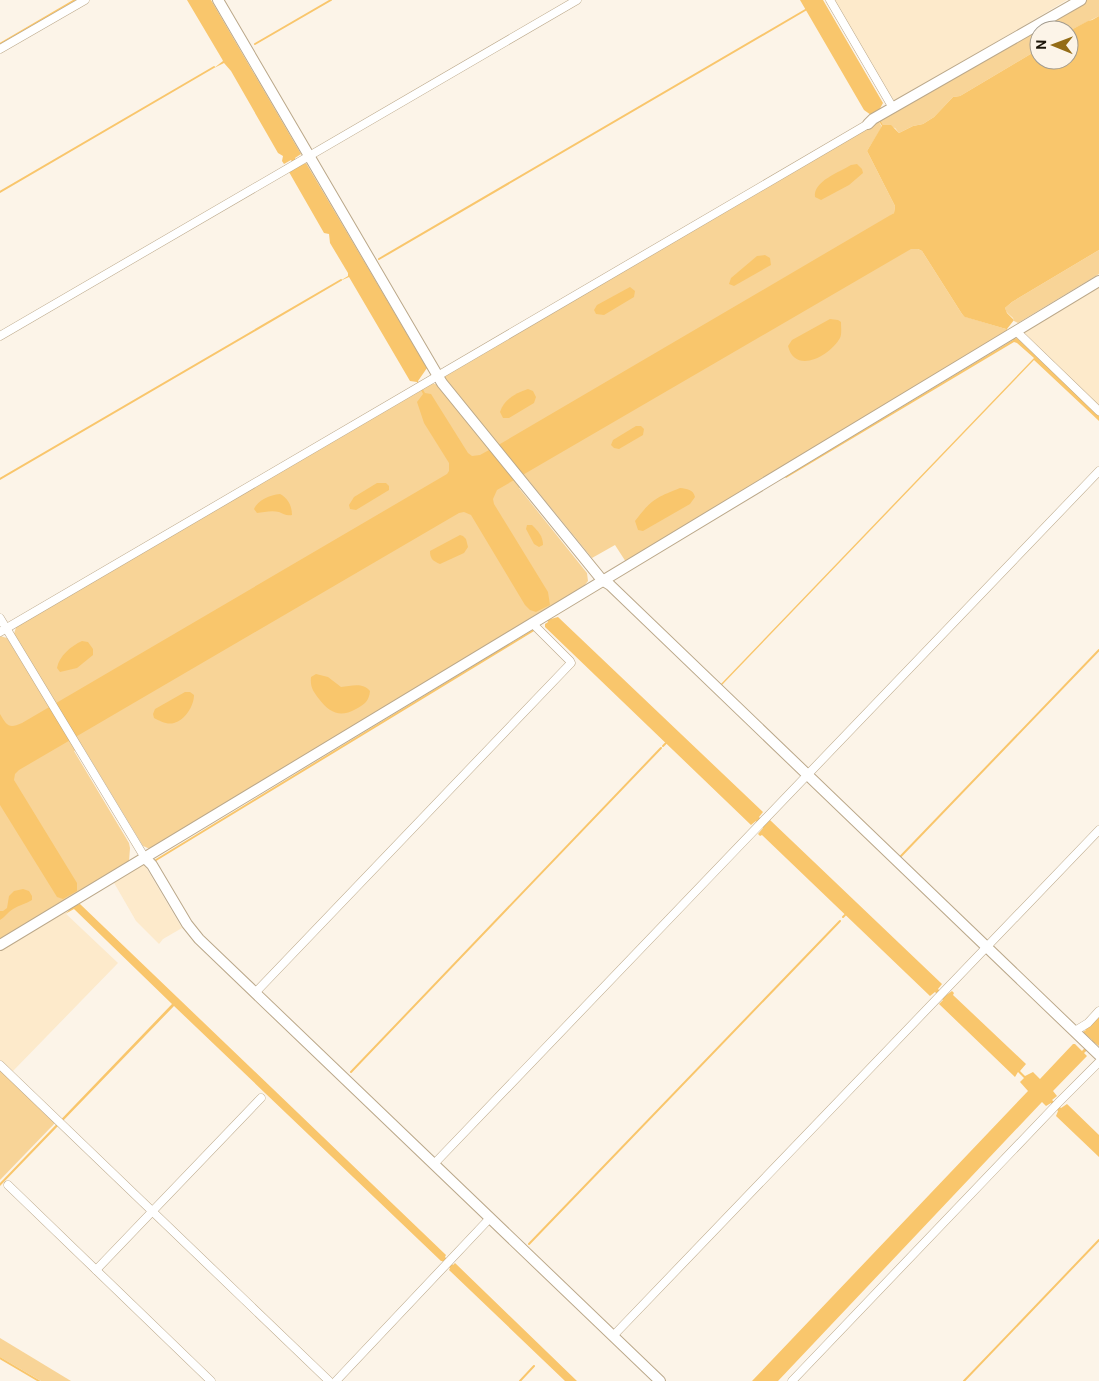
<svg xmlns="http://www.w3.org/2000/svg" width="1099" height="1381" font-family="Roboto,sans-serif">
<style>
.built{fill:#fdeacb}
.green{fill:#f8d497}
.water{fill:#f9c66c}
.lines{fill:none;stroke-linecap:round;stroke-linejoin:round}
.stream{stroke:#f9c66c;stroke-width:2}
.minor-casing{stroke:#bba88a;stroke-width:9}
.tertiary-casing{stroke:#bba88a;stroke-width:12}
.minor{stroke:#fff;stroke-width:8}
.tertiary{stroke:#fff;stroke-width:10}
</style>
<rect width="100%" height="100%" fill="#fcf4e8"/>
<!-- built -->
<g class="built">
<polygon points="834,0 1067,0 893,103"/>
<polygon points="1099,284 1099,407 1024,334 1024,330"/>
<polygon points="144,864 182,928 163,939 159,944 136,921 113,881"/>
<polygon points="64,912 118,963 12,1072 0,1060 0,951"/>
</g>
<!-- green -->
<g class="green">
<polygon points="1087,0 1099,0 1099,16 1069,31 1069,30 1039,30 1039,49 960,96 953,97 934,117 923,124 913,126 899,133 895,128 883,125 880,120"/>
<polygon points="878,120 882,127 867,151 895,206 894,213 886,219 911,249 918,249 922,251 962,314 966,317 1006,329 1007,331 626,562 615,545 592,558 529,481 519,488 587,573 588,581 584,586 150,849 143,846 83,747 74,751 129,843 130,848 129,862 0,941 0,636 7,638 42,695 49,692 14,634 17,624 432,383 438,385 445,380 445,374"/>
<path d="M 1099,250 L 1099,274 L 1018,323 L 1014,321 C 1014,316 1006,315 1005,308 L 1012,302 Z"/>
<polygon points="0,1070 55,1123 0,1180"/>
<polygon points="0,1338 71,1381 41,1381 0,1357"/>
</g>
<!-- water -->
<g class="water">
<path d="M 187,0 L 211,0 L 301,154 L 295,158 L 299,166 L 306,163 L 427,368 L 418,381 L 425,393 L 431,394 L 468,453 L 472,456 L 480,455 L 500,444 L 894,213 L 895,206 L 867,151 L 882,126 L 875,115 L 871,115 L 864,110 L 800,0 L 823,0 L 883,103 L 877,114 L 883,125 L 891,125 L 899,133 L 913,126 L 923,124 L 934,117 L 953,97 L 960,96 L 1039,49 L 1039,60 L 1069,60 L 1069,31 L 1088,21 L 1092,20 L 1099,16 L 1099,250 L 1012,302 L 1005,308 L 1007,313 L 1014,320 L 1007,329 L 1007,331 L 1006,329 L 965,317 L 962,314 L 922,251 L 918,249 L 911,249 L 497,490 L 493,499 L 494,504 L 548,592 L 550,605 L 536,612 L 530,610 L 525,605 L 471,515 L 464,512 L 459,513 L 19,770 L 15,774 L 14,780 L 77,883 L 77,891 L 63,899 L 57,897 L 0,805 L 0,714 C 7,726 9,729 22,723 L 447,474 L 449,471 L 449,463 L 424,423 L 417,402 L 423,394 L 417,382 L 410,381 L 349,277 L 340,281 L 348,276 L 348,273 L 330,243 L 329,234 L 324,233 L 289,172 L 296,168 L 291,160 L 284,164 L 282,161 L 283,156 L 278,153 L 231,71 L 224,63 L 214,68 L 223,61 L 222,59 Z"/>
<path d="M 857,164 L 862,169 L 863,173 L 849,185 L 821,200 L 815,197 C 813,181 840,172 851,165 Z"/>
<polygon points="765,255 770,258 771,265 734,286 729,284 731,278 757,256"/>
<polygon points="630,287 635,291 634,297 604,315 596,314 594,310 597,305"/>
<path d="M 830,319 L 838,320 L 841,322 C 841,328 842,334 840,338 C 830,356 795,375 788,346 L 792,340 Z"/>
<polygon points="1013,337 1014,339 1017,338 1099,416 1099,421 1034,360 721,686 720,685 1034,358 1017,343 1014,342 786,478 785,477 1013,340"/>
<path d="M 528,389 L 533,391 L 536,397 L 534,403 L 509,418 L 503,418 L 500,412 C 504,399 516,393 528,389 Z"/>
<polygon points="636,426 641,426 644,429 643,435 619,449 614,448 611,445 613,440"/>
<polygon points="377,483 386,483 389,486 389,490 356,510 350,509 349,505 354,497"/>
<path d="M 680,488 C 687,489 693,489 695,497 L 690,504 L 643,531 L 638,530 L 635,521 C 651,500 655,498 680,488 Z"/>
<path d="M 280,494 C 288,498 292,506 292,515 C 286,516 284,514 279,512 C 272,510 264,512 257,513 L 254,509 C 258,500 270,495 280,494 Z"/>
<path d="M 527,525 L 532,525 C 538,531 543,536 543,545 L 539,547 L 534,544 L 526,529 Z"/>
<path d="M 460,535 L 463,536 L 466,539 L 468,547 L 464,553 L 440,564 C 433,561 430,559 430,551 Z"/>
<polygon points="558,617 763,812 759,817 766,824 770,820 942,984 938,989 945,996 952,991 954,993 953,995 1026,1064 1020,1071 1025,1076 1033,1072 1040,1079 1073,1044 1075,1044 1082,1051 1092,1040 1083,1032 1086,1030 1085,1028 1099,1015 1099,1046 1095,1043 1084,1053 1087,1056 1053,1091 1057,1096 1052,1100 1061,1108 1067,1104 1099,1135 1099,1157 1056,1116 1058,1111 1051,1103 1046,1106 1042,1102 778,1381 752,1381 1028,1091 1020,1082 1024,1078 1018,1072 1015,1077 939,1004 943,1000 935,992 930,996 762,835 760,836 758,834 763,828 756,821 751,825 545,627 545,624 548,622 547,620"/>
<path d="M 82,641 L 88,642 L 93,649 L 93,655 L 77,668 L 60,672 L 57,668 C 59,656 71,646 82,641 Z"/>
<path d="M 316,674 L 328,677 L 341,687 C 351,686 363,682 370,691 C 369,701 365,704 356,709 C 340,718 330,713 319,699 C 313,691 310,687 311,677 Z"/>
<path d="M 185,692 L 190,692 L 194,695 C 194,706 185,720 174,723 C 167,725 160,721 154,718 L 153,714 L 155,709 Z"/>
<path d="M 23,889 L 29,891 L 32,896 L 32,900 C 26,904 19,905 13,909 C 8,912 5,917 0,920 L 0,911 L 3,911 L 7,908 L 9,896 L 14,891 Z"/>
<polygon points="80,904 446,1255 445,1257 453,1265 455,1263 577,1381 565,1381 449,1270 450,1268 442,1261 441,1261 174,1006 0,1186 0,1183 172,1004 74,909 65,914 75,905"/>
</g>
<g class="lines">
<!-- stream -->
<g class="stream">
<polyline points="0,44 75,0"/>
<polyline points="255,44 331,0"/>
<polyline points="0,192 214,67"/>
<polyline points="379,259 807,9"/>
<polyline points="0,479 341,280"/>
<polyline points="663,746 666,743"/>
<polyline points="901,856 1099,650"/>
<polyline points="156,860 534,630"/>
<polyline points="843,917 845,915"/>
<polyline points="351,1072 661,748"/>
<polyline points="529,1244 840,921"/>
<polyline points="0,1358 39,1381"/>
<polyline points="520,1381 534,1366"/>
<polyline points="964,1381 1099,1240"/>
</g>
<defs>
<g id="minor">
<polyline points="830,0 893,108"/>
<polyline points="0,49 85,0"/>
<polyline points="1016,331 1099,411"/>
<polyline points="0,336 577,0"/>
<polyline points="0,618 145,858"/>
<polyline points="0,632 868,124"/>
<polyline points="255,993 571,663 570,661 532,623"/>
<polyline points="1075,1031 1088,1023 1099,1011"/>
<polyline points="0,1065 329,1381"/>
<polyline points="434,1164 1099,471"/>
<polyline points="8,1185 211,1381"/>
<polyline points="96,1270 261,1098"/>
<polyline points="613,1336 1099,830"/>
<polyline points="336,1381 490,1218"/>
<polyline points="792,1381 1059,1102 1099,1062"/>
</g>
<g id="tertiary">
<polyline points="218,0 442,383 602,580 610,585 1099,1055"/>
<polyline points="868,124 873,119 1081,0"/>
<polyline points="145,858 152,865 187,924 199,939 660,1381"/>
<polyline points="0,945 1099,281"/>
</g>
</defs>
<!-- minor casing -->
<use href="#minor" class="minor-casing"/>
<!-- tertiary casing -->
<use href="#tertiary" class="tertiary-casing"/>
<!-- minor -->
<use href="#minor" class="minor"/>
<!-- tertiary -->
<use href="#tertiary" class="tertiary"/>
</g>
<!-- north arrow -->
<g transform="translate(1054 45) rotate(271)"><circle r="24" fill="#fcf4e8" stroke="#a29b8f"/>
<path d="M0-4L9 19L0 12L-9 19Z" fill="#946c16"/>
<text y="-8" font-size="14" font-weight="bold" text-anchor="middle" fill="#1b1509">N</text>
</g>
</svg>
